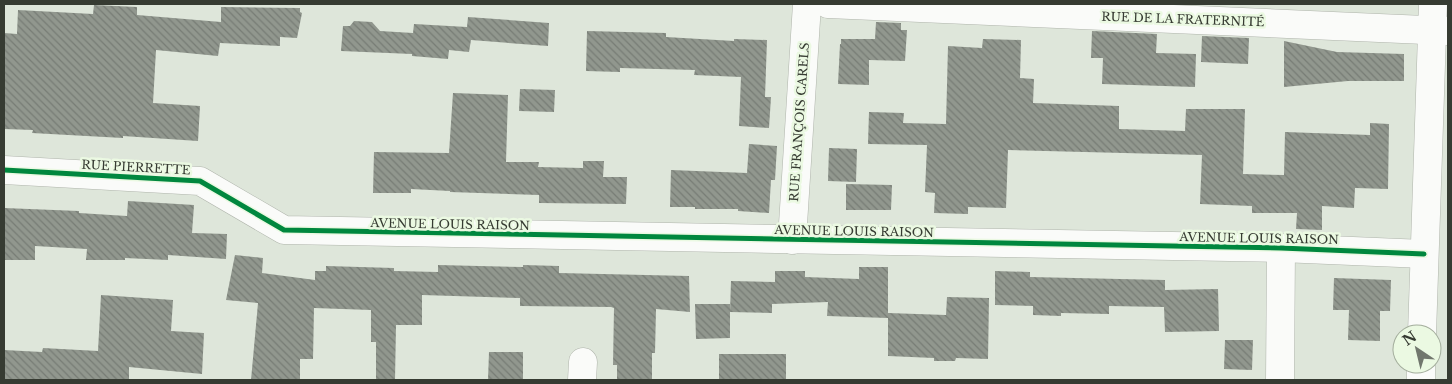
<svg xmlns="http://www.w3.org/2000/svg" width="1452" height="384" font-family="'Libre Baskerville',serif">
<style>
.building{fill:url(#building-back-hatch)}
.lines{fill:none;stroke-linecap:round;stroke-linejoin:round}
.minor-casing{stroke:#afb4ab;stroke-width:29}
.minor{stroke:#fafbf9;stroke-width:28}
.cycleway-casing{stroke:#ebf9e2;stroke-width:8}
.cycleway{stroke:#00873e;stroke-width:5}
.labels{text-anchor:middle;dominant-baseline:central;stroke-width:5;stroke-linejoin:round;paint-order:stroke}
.street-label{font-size:12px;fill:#363b32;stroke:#ebf9e2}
</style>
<defs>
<pattern id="building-back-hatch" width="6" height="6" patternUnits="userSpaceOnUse" patternTransform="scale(1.25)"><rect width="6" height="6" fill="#91978e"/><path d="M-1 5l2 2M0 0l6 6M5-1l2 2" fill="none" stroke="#777c75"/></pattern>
</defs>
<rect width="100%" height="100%" fill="#dee6da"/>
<!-- building -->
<g class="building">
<polygon points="94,5 137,7 137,15 221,22 221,7 300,8 300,12 302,13 297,38 280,37 280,46 220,43 218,56 156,50 153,103 200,106 198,141 123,136 123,138 32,133 33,130 4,129 4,33 17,34 18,10 93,14"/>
<polygon points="468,17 549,23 548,46 471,40 469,52 449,50 448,59 412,56 412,54 341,51 343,26 350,26 354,21 372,22 380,31 413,33 414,24 467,27"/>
<polygon points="876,22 901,23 901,30 907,30 905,61 869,60 869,85 838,84 840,44 841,44 841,39 875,39"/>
<polygon points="587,31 666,33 666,37 734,41 734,39 767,40 765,97 771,97 769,128 739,126 741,77 694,75 695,70 620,68 620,72 586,71"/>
<polygon points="1092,31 1157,34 1156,53 1196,54 1195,87 1102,84 1103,58 1091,58"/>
<polygon points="1202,36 1249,38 1248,64 1201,62"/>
<polygon points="983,39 1021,40 1020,78 1034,79 1033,103 1119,106 1119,129 1185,131 1186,109 1245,109 1243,174 1284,175 1285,132 1370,135 1370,123 1389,124 1388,189 1355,188 1354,208 1322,206 1322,230 1296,229 1297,213 1252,213 1252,206 1200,204 1202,155 1008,150 1006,208 968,207 968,214 934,213 935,193 925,192 927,145 868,144 869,112 904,113 903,123 946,124 948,46 982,48"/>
<polygon points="1284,41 1337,52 1404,54 1404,81 1348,81 1284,87"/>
<polygon points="520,89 555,90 554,112 519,111"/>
<polygon points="453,93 508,95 506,162 539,162 538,167 583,168 583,161 604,161 603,177 627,177 626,204 539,203 539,195 450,192 450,191 411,189 411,193 373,193 374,152 449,153"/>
<polygon points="749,144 777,146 775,180 771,180 769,213 738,211 738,209 695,209 695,207 670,207 671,170 747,173"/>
<polygon points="829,148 857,149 856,182 828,181"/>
<polygon points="846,184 892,185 891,210 846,210"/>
<polygon points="128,201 194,205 192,233 227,234 226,259 168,255 168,260 125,258 125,260 86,260 87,249 35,246 35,260 4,260 4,208 79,211 79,213 127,216"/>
<polygon points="235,255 263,258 262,273 315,280 315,271 326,271 326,266 394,268 394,271 438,272 438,265 523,267 523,265 559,266 559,273 689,276 690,312 656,309 655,353 652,353 652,380 617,380 617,365 613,365 614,308 611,307 520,306 520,298 422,295 422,325 396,325 395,380 376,380 376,342 371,342 371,310 314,308 313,359 300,359 300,380 251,380 258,303 226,300"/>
<polygon points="859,267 888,267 888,313 946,315 947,297 989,298 988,359 956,358 955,361 934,361 934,358 888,356 888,318 827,316 828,302 772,304 772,313 730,312 731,281 775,282 775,271 805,271 805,277 859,279"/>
<polygon points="995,271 1030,272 1030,277 1165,280 1165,290 1218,289 1219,331 1165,332 1164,307 1109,306 1109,314 1061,313 1061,316 1033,315 1033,306 995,305"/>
<polygon points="1334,278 1391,280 1390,311 1380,311 1380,341 1348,340 1349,310 1333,310"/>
<polygon points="101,295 173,300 171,331 204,333 202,374 129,367 129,380 4,380 4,350 42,352 43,348 98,351"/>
<polygon points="695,304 730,304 730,338 696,339"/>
<polygon points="1225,340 1253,340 1252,370 1224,369"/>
<polygon points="489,352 523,352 523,380 488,380"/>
<rect x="719" y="354" width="67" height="26"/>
</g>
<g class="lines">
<defs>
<g id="minor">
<polyline points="828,4 1448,31"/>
<polyline points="4,170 200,181 284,230 1281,248 1424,254"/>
<polyline points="792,240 807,4"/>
<polyline points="1422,334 1433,4"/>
<polyline points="582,380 583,362"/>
<polyline points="1280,380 1281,248"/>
<polyline points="1421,380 1421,364"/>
</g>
</defs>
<!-- minor casing -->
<use href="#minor" class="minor-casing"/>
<!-- minor -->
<use href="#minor" class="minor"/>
<defs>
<polyline id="cycleway" points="4,170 200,181 284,230 1281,248 1424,254"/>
</defs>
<!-- cycleway casing -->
<use href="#cycleway" class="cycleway-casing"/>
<!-- cycleway -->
<use href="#cycleway" class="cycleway"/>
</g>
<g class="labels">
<!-- street labels -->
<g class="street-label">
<text transform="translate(1183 19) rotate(2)">RUE DE LA FRATERNITÉ</text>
<text transform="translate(799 122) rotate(-86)">RUE FRANÇOIS CARELS</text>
<text transform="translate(136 167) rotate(3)">RUE PIERRETTE</text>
<text transform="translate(450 224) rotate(1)">AVENUE LOUIS RAISON</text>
<text transform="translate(854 231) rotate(1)">AVENUE LOUIS RAISON</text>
<text transform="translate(1259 238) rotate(1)">AVENUE LOUIS RAISON</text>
</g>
</g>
<!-- border -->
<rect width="1452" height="384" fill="none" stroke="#363b32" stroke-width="10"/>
<!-- north arrow -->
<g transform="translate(1417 349) rotate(325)"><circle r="24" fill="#ebf9e2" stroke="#a3ad9c"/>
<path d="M0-4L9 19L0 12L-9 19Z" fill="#71776d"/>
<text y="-8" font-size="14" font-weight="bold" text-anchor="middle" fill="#363b32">N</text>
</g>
</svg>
